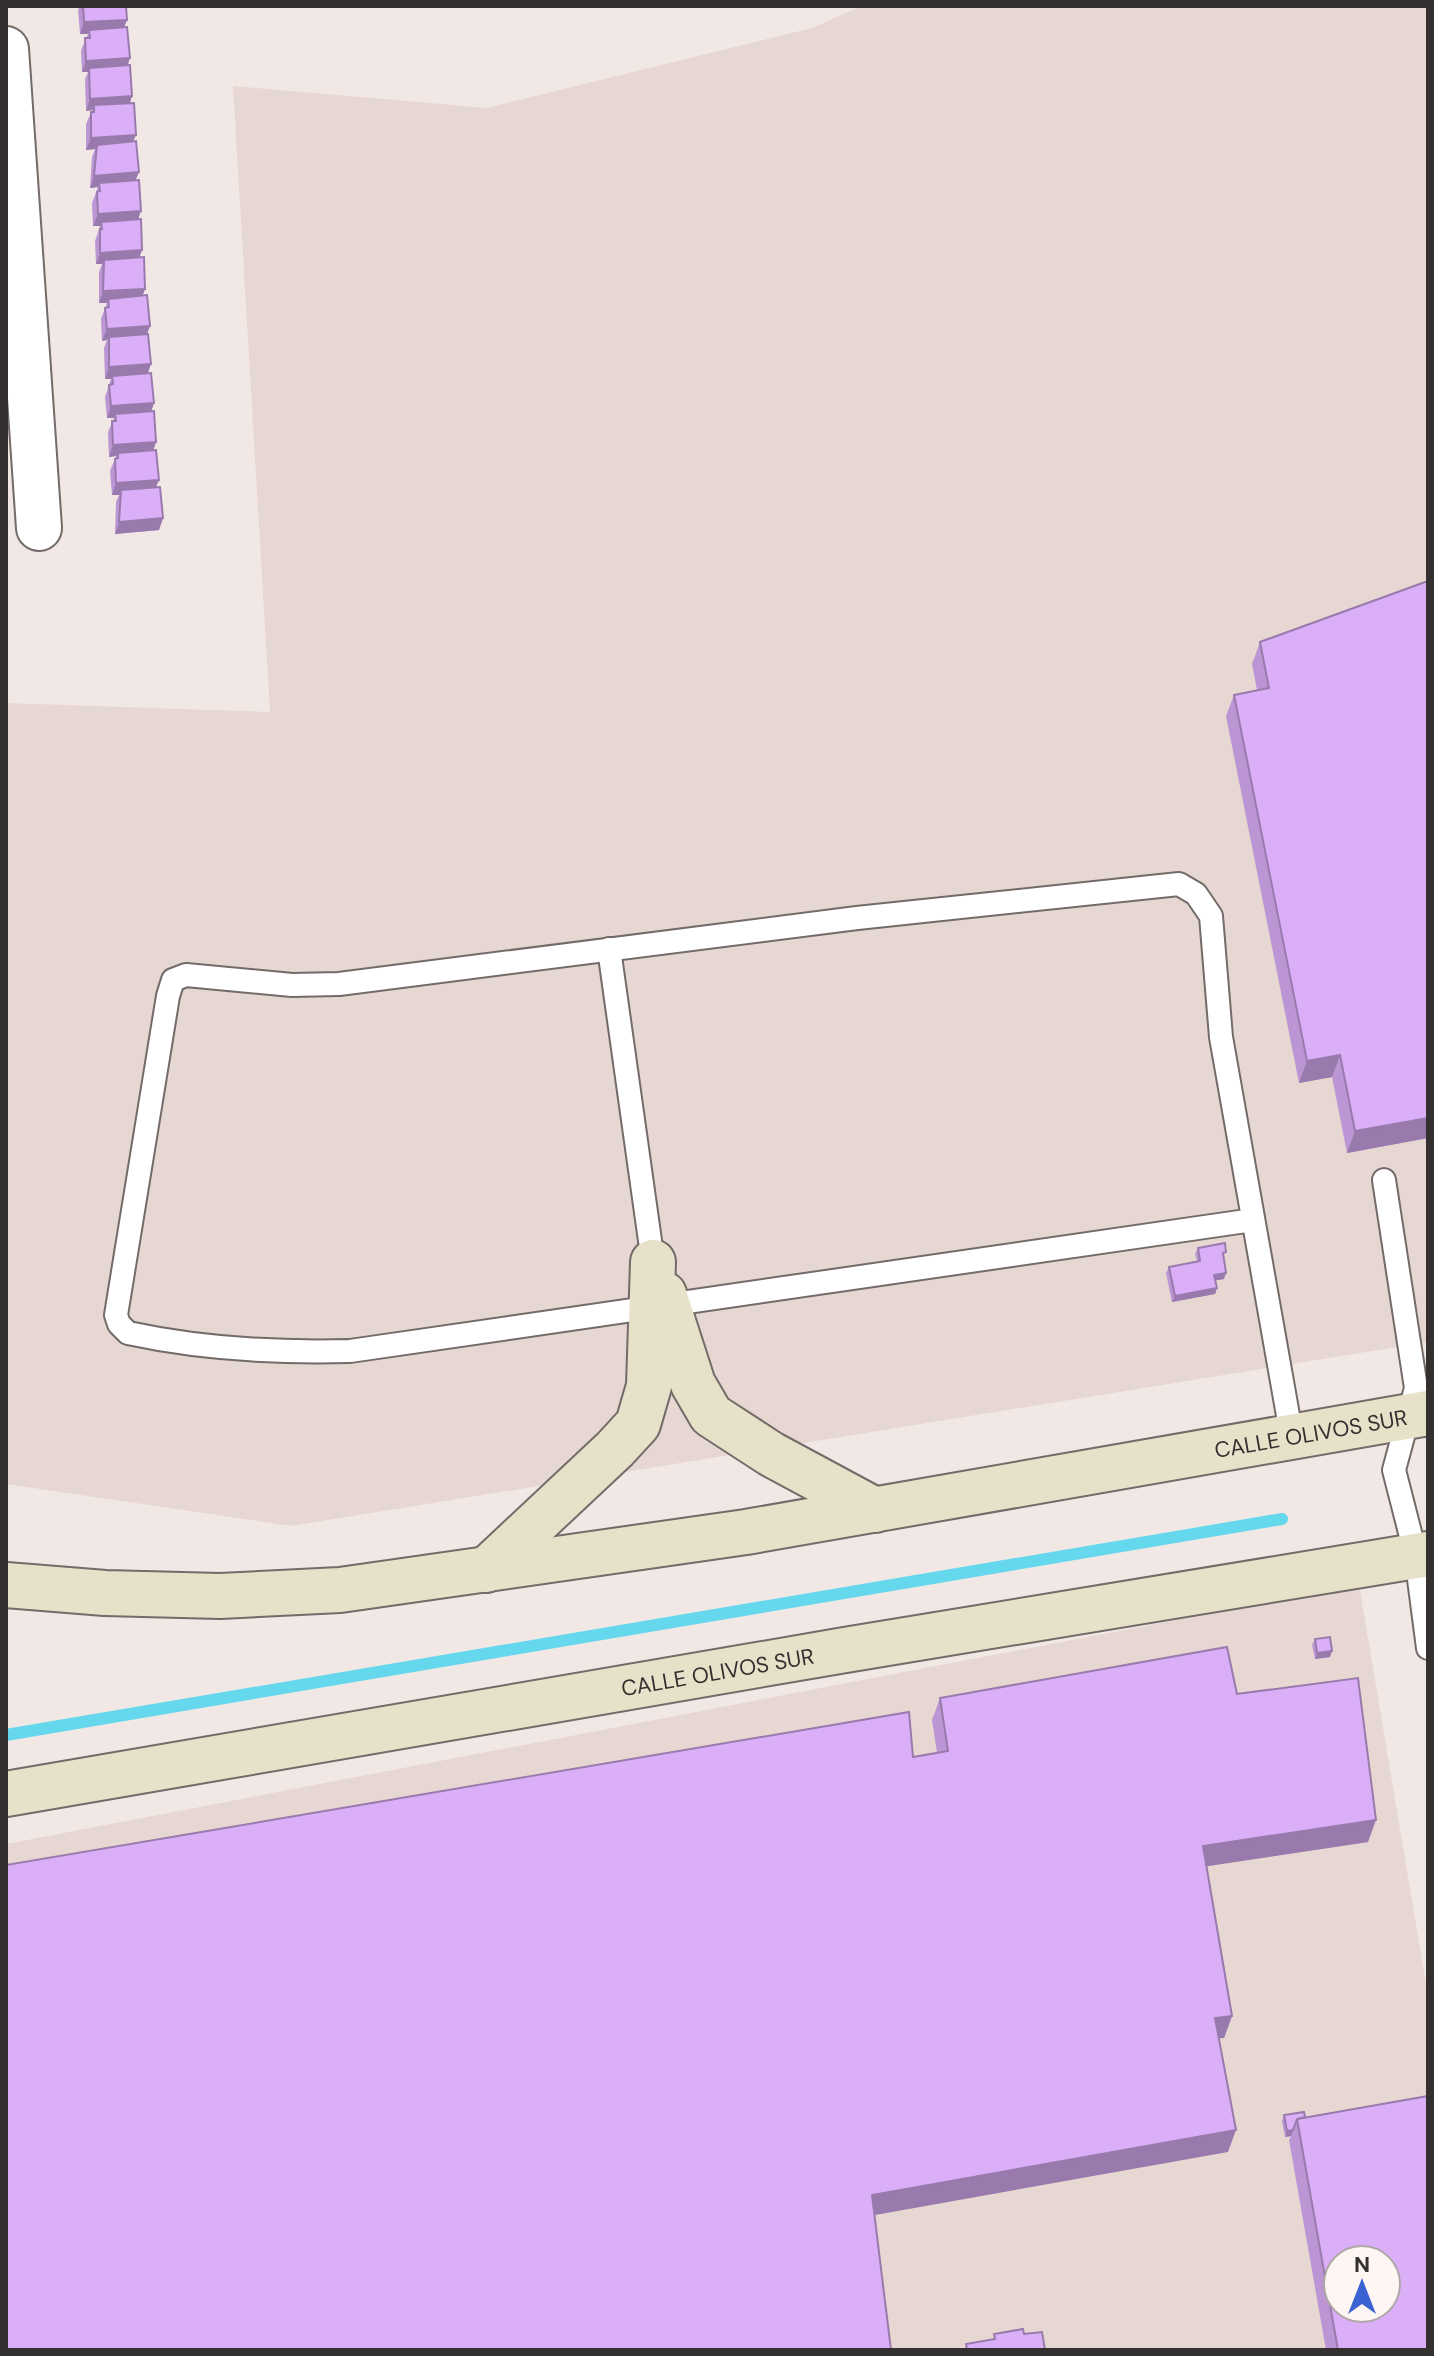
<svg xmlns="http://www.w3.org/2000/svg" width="1434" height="2356" font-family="'DM Sans',sans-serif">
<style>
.built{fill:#e7d7d2;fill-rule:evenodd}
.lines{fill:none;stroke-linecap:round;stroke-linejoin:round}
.stream{stroke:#65d8ee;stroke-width:12}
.service-casing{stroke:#726b68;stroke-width:26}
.minor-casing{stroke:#726b68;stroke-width:48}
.secondary-casing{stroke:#726b68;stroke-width:48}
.service{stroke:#fff;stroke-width:22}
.minor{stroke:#fff;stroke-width:44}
.secondary{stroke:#e7e1ca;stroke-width:44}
.wall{fill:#bc96d4}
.shaded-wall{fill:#997aad}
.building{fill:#dbaff7;stroke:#997aad;stroke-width:2;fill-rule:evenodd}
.labels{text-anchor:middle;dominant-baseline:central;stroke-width:7;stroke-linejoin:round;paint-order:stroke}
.street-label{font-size:22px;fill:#33302f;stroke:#fef6f3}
</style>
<rect width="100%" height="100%" fill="#f1e8e5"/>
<!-- built -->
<g class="built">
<polygon points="862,6 1428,6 1428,1342 291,1526 6,1484 6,703 270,712 233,86 487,108 812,28"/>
<path d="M 1359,1585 L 1428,1996 L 1428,2350 L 6,2350 L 6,1844 ZM 1338,2260 L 1386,2260 L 1386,2308 L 1338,2308 Z"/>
</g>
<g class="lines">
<!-- stream -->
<polyline class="stream" points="6,1735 1282,1519"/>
<defs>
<g id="service">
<polyline points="609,949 653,1262"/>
<polyline points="1384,1180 1416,1388 1394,1470 1416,1556 1428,1648"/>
<path d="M 1253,1220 L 350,1351 C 275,1353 202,1349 128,1333 L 119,1324 L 116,1315 L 168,996 L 173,980 L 186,975 L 292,985 L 339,984 L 857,918 L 1179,884 L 1196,894 L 1211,916 L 1221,1037 L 1292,1438"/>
</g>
<polyline id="minor" points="6,49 39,528"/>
<g id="secondary">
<polyline points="664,1294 693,1384 711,1415 771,1454 875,1510"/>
<polyline points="486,1570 615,1449 638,1424 649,1386 653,1262"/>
<path id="s1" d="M 6,1585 L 105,1593 L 220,1596 L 340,1590 L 746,1532 L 1428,1413"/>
<path id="s2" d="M 6,1794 L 845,1650 L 1428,1554"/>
</g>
</defs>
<!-- service casing -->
<use href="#service" class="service-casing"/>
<!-- minor casing -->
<use href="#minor" class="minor-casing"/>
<!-- secondary casing -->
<use href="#secondary" class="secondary-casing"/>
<!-- service -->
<use href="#service" class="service"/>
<!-- minor -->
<use href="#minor" class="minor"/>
<!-- secondary -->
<use href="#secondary" class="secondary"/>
</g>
<!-- wall -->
<g class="wall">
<polygon points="80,6 126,6 127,20 124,27 132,96 130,103 136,135 133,141 140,257 143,296 150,326 147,334 148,373 154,403 151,411 156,442 153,450 156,487 163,518 159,530 115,534 116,502 119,495 112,495 110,471 116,456 109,457 108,432 114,418 107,418 105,397 111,379 105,379 104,348 107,340 102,341 101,319 107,303 99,303 99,272 102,264 96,264 95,241 100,226 93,226 92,203 98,187 90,188 92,157 95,149 86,150 86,124 92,110 86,111 85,79 88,72 82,72 81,50 88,34 80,34 78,10"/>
<polygon points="1428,581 1428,1138 1347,1153 1332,1077 1299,1083 1226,716 1234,695 1257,690 1252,664 1260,642"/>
<polygon points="1198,1248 1224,1258 1224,1279 1215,1280 1217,1288 1215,1294 1172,1302 1166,1273 1169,1267 1197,1261 1195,1254"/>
<polygon points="1315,1639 1330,1657 1315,1659 1312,1645"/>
<polygon points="1237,1694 1368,1842 1206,1866 1232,2016 1224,2038 1219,2038 1228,2152 913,1757 937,1753 932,1720 940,1698"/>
<polygon points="1284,2115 1305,2117 1428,2350 1326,2350 1289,2140 1291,2136 1285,2137 1282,2121"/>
</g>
<!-- shaded-wall -->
<g class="shaded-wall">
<polygon points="127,20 122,32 89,30 88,34 80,34 84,22"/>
<polygon points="130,58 126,70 89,68 88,72 82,72 86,61"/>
<polygon points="132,96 128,108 94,105 92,110 86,111 90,99"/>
<polygon points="136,135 131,146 97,145 95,149 86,150 91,138"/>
<polygon points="139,172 134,184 99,183 98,187 90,188 94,176"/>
<polygon points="141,211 137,223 101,222 100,226 93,226 98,214"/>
<polygon points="142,250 138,262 104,260 102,264 96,264 100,253"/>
<polygon points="145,289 141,301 108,299 107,303 99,303 103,291"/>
<polygon points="150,326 145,338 109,337 107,340 102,341 107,329"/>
<polygon points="151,364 147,376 112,376 111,379 105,379 109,367"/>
<polygon points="154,403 150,415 115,414 114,418 107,418 111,406"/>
<polygon points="156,442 152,454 118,453 116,456 109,457 113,445"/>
<polygon points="159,480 154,492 121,490 119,495 112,495 116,483"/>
<polygon points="163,518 159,530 115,534 119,522"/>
<polygon points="1340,1055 1332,1077 1299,1083 1307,1061"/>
<polygon points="1428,1118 1428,1138 1347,1153 1355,1131"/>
<polygon points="1226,1273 1224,1279 1212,1281 1214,1275"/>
<polygon points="1217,1288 1215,1294 1172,1302 1175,1296"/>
<polygon points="1332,1651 1330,1657 1315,1659 1317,1653"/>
<polygon points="1376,1820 1368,1842 1195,1868 1203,1846"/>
<polygon points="1232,2016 1224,2038 1207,2039 1215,2018"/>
<polygon points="1236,2130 1228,2152 864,2217 872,2195"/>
<polygon points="1293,2130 1291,2136 1285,2137 1287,2131"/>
</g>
<!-- building -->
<g class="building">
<polygon points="83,6 126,6 127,20 84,22"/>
<polygon points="127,27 130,58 86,61 85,38 90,38 89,30"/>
<polygon points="130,65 132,96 90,99 89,68"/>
<polygon points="134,103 136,135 91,138 91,112 94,112 94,105"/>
<polygon points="136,141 139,172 94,176 97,145"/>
<polygon points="139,180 141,211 98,214 97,192 100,191 99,183"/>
<polygon points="141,219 142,250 100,253 100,229 102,229 101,222"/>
<polygon points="144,257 145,289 103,291 104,260"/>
<polygon points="147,295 150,326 107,329 105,308 109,307 108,299"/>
<polygon points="148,334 151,364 109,367 109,337"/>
<polygon points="151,373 154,403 111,406 109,385 113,384 112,376"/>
<polygon points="154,411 156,442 113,445 112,421 116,421 115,414"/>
<polygon points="156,450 159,480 116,483 115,459 118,458 118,453"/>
<polygon points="160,487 163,518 119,522 121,490"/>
<polygon points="1428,581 1428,1118 1355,1131 1340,1055 1307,1061 1234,695 1269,688 1260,642"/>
<polygon points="1225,1243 1226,1252 1223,1253 1226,1273 1214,1275 1217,1288 1175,1296 1169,1267 1200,1261 1198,1248"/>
<polygon points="1330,1637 1332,1651 1317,1653 1315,1639"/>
<polygon points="1227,1647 1237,1694 1358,1678 1376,1820 1203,1846 1232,2016 1215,2018 1236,2130 872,2195 891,2350 6,2350 6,1865 909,1712 913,1757 948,1751 940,1698"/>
<path d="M 1428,2096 L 1428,2350 L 1338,2350 L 1297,2119 ZM 1338,2260 L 1386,2260 L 1386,2308 L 1338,2308 Z"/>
<polygon points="1304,2112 1305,2117 1297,2119 1293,2130 1287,2131 1284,2115"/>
<polygon points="1023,2329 1024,2334 1042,2332 1045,2350 967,2350 966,2344 995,2339 994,2334"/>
</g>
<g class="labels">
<!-- street labels -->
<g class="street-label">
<text stroke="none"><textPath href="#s1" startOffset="1318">CALLE OLIVOS SUR</textPath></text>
<text stroke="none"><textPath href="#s2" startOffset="722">CALLE OLIVOS SUR</textPath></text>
</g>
</g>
<!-- border -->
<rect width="1434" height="2356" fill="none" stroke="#33302f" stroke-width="16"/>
<!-- north arrow -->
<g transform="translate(1362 2284)"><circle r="38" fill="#fef6f3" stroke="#ada7a5" stroke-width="2"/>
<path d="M0-6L14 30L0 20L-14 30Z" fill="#3a62d3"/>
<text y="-12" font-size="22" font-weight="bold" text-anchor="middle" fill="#33302f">N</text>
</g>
</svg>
